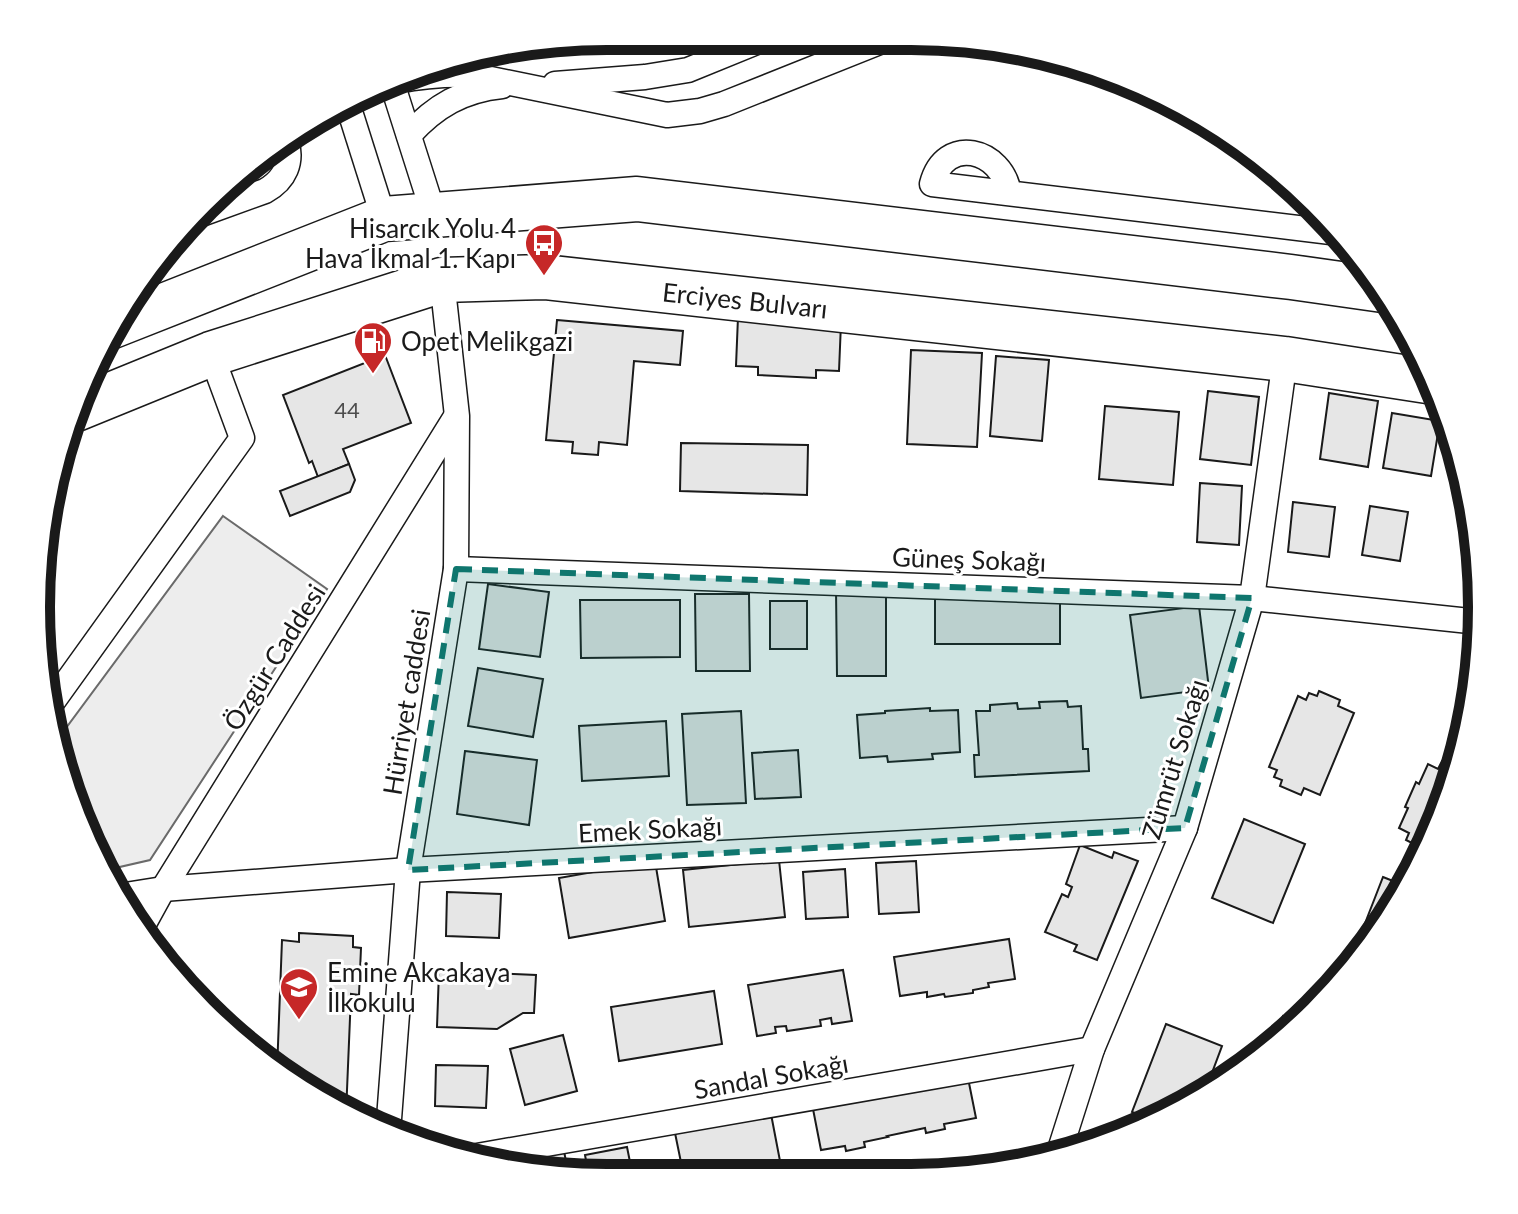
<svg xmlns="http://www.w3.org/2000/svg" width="1518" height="1214" font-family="Lato,sans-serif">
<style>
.built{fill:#ededed;stroke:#6a6a6a;stroke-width:2}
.building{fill:#e6e6e6;stroke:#1a1a1a;stroke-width:2}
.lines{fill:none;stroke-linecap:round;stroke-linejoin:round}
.street-casing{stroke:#1a1a1a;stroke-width:27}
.highway-casing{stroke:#1a1a1a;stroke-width:47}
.street{stroke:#fff;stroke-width:24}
.highway{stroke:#fff;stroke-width:44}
.marked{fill:#0f766e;fill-opacity:0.2;stroke:#0f766e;stroke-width:6;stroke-dasharray:16 10;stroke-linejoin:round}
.labels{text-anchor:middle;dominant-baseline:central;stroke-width:6;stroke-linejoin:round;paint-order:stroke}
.number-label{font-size:22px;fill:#4d4d4d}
.poi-label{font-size:26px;fill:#1a1a1a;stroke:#fff;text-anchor:start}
.street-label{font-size:26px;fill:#1a1a1a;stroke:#fff}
.rim{fill:none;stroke:#1a1a1a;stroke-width:10}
</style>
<rect width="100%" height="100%" fill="#fff"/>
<!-- built -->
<polygon class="built" points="223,516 327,589 150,860 102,871 95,860 55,743"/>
<!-- building -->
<g class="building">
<polygon points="738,317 841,323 839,371 816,370 816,378 758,375 758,367 736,366"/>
<polygon points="557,320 683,331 680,365 634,361 627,445 599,442 598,455 572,453 573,442 546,440"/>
<polygon points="911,350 982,353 977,447 907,444"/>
<polygon points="385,355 411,423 343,449 349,464 318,477 312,461 309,463 283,395"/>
<polygon points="996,356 1049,360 1042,441 990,436"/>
<polygon points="1208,391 1259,397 1251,465 1200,459"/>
<polygon points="1329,393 1378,401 1368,467 1320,459"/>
<polygon points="1105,406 1179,412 1173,485 1099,479"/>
<polygon points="1392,413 1440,421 1431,476 1383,468"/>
<polygon points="681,443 808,445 807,495 680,491"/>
<polygon points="1459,449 1462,459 1466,482 1454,480"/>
<polygon points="349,464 355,480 350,492 290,516 280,491"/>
<polygon points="1200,483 1242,486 1239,545 1197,542"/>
<polygon points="1293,502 1335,507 1329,557 1288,552"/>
<polygon points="1370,506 1408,512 1400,561 1362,555"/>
<polygon points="488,584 549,592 540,657 479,649"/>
<polygon points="836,590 886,590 886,676 837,676"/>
<polygon points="695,594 749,594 750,671 696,671"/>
<polygon points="1060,597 1060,644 935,644 935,598"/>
<polygon points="580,600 680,600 680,657 581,658"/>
<rect x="770" y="601" width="37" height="48"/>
<polygon points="1199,606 1209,689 1141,698 1130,615"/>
<polygon points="1472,635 1479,636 1477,681 1467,725 1457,724"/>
<polygon points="478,668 543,679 533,737 468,726"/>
<polygon points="1319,691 1340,700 1338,706 1354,713 1320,795 1304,788 1301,795 1280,786 1282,780 1274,777 1277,770 1269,767 1298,696 1306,700 1309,693 1317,696"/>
<polygon points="1067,701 1068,707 1081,706 1083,749 1088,749 1089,771 975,777 974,755 979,755 976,711 990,711 990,705 1017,703 1018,709 1040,708 1039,702"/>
<polygon points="930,708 930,711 958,710 960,752 932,754 933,759 888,762 887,756 860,758 857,715 885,713 885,711"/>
<polygon points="741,711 746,803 687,805 682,714"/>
<polygon points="666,721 669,776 582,781 579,726"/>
<polygon points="798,750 801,797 755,799 752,753"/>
<polygon points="465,751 537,760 529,825 457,814"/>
<polygon points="1442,761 1456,768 1458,765 1452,790 1423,854 1418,852 1420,847 1406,840 1409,833 1399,828 1408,808 1405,807 1416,782 1419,784 1428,764 1438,769"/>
<polygon points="1244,819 1305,844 1273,923 1212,898"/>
<polygon points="1080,845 1112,858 1114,852 1138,861 1097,960 1074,951 1077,945 1045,932 1062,894 1068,897 1072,887 1066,884"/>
<polygon points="779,860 785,917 689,927 683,870"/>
<polygon points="655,861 665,921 569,938 559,878"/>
<polygon points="916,861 919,912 879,914 876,863"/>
<polygon points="845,869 848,917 806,919 803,872"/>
<polygon points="1383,877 1408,887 1354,964 1350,962"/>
<polygon points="447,892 501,894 499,938 446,936"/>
<polygon points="299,933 353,936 353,947 361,948 359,995 351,994 346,1114 277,1071 282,940 299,942"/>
<polygon points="1009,939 1015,979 988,983 989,987 973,990 973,993 945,997 944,994 927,997 927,992 900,996 894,957"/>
<polygon points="843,970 852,1021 832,1024 831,1018 820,1020 821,1026 787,1031 786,1026 775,1027 776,1033 757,1036 748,985"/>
<polygon points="439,971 536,975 534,1013 523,1013 497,1029 437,1027"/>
<polygon points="714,991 722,1044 619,1061 611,1007"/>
<polygon points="1283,1016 1299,1022 1268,1051"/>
<polygon points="1166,1024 1222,1046 1204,1094 1164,1119 1147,1125 1140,1122 1142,1116 1132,1112"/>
<polygon points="563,1035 577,1091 525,1105 510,1049"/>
<polygon points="436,1065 488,1066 486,1108 435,1106"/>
<polygon points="968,1078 976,1118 944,1124 945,1129 926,1133 925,1128 887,1136 888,1137 864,1142 865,1147 846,1151 845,1146 821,1150 813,1109"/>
<polygon points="771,1114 780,1161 700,1177 684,1177 675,1133"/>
<polygon points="627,1147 633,1177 589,1177 585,1155"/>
<polygon points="564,1151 569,1177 496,1165"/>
</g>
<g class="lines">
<defs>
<g id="street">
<path d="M 397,81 C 422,76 445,74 471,75 L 667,115 L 700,111 L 724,104 L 892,37"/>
<polyline points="392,83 434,215"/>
<polyline points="555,84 645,77 688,70 769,37"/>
<polyline points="347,102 384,219"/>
<path d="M 409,135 C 435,106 463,90 502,86"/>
<path d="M 1009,193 C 1002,149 945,134 932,184 L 1339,233"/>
<path d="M 193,217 L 265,191 C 285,180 293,162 286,140"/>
<polyline points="456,569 1252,598 1479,622"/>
<polyline points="46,711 242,438 211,354"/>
<polyline points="119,896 163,889 408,870 1185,828"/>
<polyline points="141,929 163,889 455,418"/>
<polyline points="388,1132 408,870 456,569 457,416 442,280"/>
<polyline points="460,1159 1092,1049"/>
<polyline points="1057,1159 1092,1049 1185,828 1252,598 1285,359"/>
</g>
<g id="highway">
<polyline points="110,327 384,219 637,199 1291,277 1383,290"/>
<polyline points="76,409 211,354 442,280 544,277 1285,359 1434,382"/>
</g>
</defs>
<!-- street casing -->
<use href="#street" class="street-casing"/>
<!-- highway casing -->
<use href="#highway" class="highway-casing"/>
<!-- street -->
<use href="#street" class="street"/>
<!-- highway -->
<use href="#highway" class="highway"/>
</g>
<!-- marked area -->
<path class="marked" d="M 456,569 L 1252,598 L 1185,828 L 408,870 Z"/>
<!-- icons -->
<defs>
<symbol id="bus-pin" viewBox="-11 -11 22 30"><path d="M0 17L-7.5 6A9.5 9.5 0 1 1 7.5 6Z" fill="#c62828" stroke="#fff"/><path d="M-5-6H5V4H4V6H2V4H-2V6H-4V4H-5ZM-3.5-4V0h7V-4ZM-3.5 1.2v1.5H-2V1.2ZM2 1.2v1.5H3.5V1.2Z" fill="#fff"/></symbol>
<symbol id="fuel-pin" viewBox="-11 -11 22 30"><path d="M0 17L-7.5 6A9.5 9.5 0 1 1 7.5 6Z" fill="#c62828" stroke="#fff"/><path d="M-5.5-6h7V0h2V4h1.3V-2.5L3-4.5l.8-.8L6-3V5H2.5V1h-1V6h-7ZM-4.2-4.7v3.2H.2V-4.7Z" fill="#fff"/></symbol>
<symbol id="school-pin" viewBox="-11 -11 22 30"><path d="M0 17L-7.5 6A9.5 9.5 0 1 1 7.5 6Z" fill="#c62828" stroke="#fff"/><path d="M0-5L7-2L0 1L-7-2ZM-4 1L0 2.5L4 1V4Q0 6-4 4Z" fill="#fff"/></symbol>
</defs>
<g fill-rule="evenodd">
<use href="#bus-pin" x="522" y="221" width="44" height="60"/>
<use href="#fuel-pin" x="351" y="319" width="44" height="60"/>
<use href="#school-pin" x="277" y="965" width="44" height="60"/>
</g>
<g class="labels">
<!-- number labels -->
<g class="number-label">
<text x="347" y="409">44</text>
</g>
<!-- poi labels -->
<g class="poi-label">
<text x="516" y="228" text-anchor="end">Hisarcık Yolu 4<tspan x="516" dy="30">Hava İkmal 1. Kapı</tspan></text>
<text x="401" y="341">Opet Melikgazi</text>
<text x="327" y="972">Emine Akcakaya<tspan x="327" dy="30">İlkokulu</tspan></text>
</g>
<!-- street labels -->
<g class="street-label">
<text transform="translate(745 300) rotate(6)">Erciyes Bulvarı</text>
<text transform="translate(969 559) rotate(2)">Güneş Sokağı</text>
<text transform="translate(274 657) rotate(-58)">Özgür Caddesi</text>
<text transform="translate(406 702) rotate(-81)">Hürriyet caddesi</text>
<text transform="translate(1174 759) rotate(-73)">Zümrüt Sokağı</text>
<text transform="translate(650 829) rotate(-3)">Emek Sokağı</text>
<text transform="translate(771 1076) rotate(-10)">Sandal Sokağı</text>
</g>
</g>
<!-- crop -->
<path d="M0 0H1518V1214H0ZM607 50H911A557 557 0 0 1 1468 607V607A557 557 0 0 1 911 1164H607A557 557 0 0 1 50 607V607A557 557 0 0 1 607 50Z" fill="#fff" fill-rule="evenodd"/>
<path class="rim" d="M607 50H911A557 557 0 0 1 1468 607V607A557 557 0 0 1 911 1164H607A557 557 0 0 1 50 607V607A557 557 0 0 1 607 50Z"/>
</svg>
